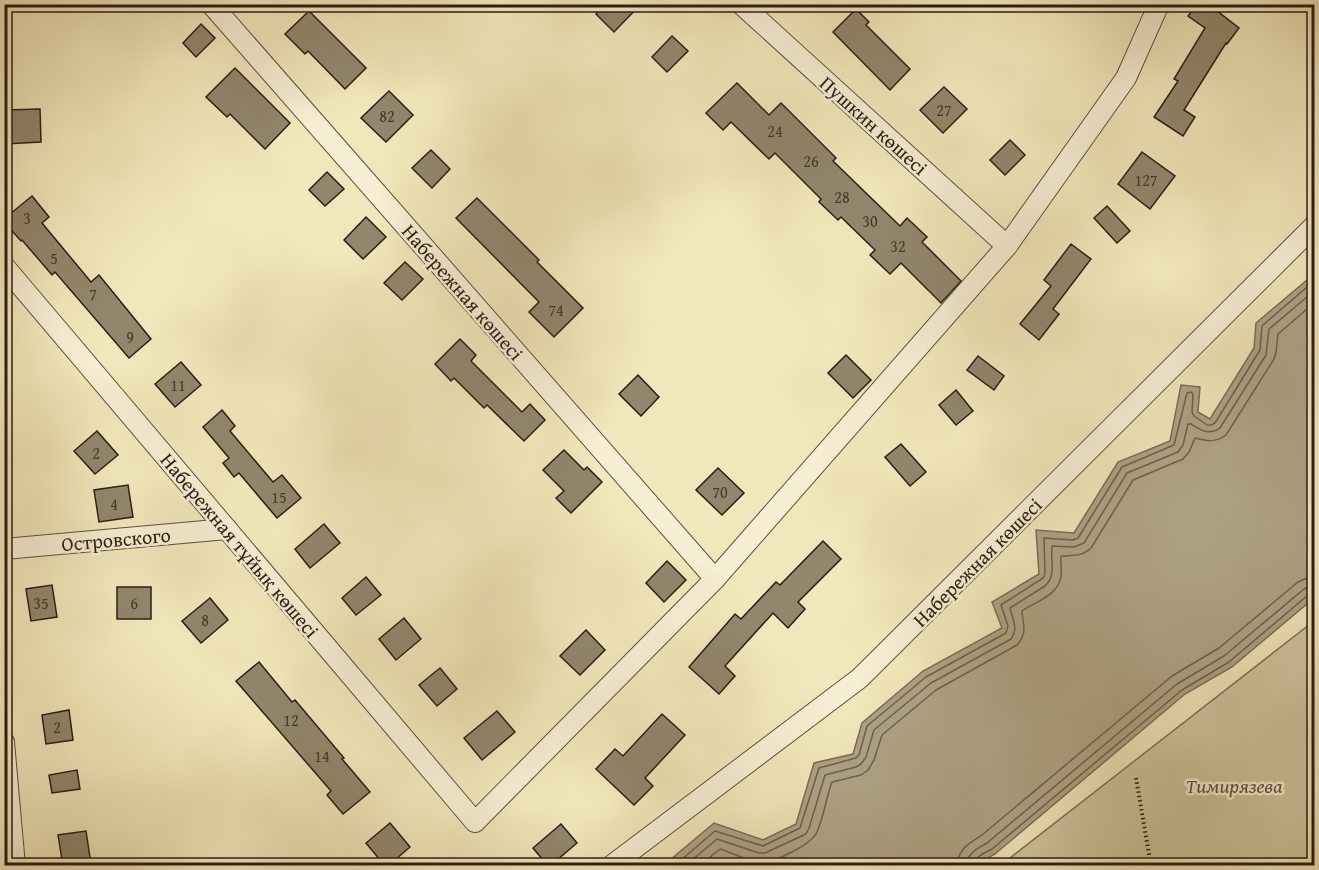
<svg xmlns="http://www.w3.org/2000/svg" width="1319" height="870" font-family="'Gentium Book Plus',serif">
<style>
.green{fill:#d0c5a0;stroke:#7e715a;stroke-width:1.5}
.water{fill:#aea283;stroke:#7a6d57;stroke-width:1.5}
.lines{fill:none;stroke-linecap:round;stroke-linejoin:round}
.shore{stroke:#6c604c;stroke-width:1.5}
.building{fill:#92866c;stroke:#2b1d15;stroke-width:1.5}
.minor-casing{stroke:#5d503f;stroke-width:22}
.path{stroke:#2b1d15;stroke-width:4;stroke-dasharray:1.5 3;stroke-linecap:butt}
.minor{stroke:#f7efd3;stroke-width:20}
.labels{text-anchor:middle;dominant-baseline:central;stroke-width:5;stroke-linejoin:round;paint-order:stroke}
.number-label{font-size:16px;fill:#45372b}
.street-label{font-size:20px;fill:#2b1d15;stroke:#f7efd3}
.park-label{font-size:20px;font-style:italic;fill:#5d4f3f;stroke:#f7efd3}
</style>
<rect width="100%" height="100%" fill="#f2e7bc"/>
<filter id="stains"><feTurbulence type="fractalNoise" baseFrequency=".00333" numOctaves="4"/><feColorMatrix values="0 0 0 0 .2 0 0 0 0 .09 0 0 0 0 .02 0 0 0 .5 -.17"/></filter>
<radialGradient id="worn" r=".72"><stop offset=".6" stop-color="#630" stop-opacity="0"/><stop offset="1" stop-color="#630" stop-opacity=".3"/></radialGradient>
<!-- green -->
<polygon class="green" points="1314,621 1314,865 1001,865"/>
<!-- water -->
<polygon class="water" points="1314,274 1314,598 1232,667 1185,694 995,854 976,865 664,865 714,823 763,840 796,824 814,763 853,754 862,723 923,671 1002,628 992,602 1039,574 1036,530 1074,533 1118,462 1170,441 1181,385 1200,387 1198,412 1210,419 1254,348 1256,323"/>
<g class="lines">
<!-- shore -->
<g class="shore">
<polyline points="674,866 715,831 763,846 800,828 819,768 856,758 859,755 867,726 926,677 1006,633 1008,626 1001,605 1043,578 1045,574 1044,538 1073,540 1078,538 1122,467 1174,445 1187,393 1191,392 1193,394 1192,412 1194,416 1207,425 1211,425 1215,423 1260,350 1262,326 1314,281"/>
<path d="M 685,866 L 717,839 L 759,853 L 765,853 L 806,834 L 809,828 L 825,775 L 856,767 L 861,764 L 866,757 L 874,730 L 931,683 L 1011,639 C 1019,628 1012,619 1010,608 L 1045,586 C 1057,575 1050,560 1052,546 L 1074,547 L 1084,543 L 1127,473 L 1178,452 L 1183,445 L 1188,424 L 1191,424 C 1201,430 1209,436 1220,428 L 1266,355 L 1269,329 L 1314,291"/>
<path d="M 699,866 L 720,849 C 733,853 747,861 760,862 C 773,864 812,844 817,832 C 824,816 826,798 832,782 L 861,775 L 868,770 L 874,760 L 882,735 L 936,690 L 1017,645 C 1028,632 1023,626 1022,611 C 1035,602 1059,595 1061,576 C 1062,569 1060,562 1061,556 C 1073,555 1082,557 1091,548 L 1133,480 L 1183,459 L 1189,452 L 1195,438 C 1207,441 1215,443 1226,435 L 1274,359 L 1276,352 L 1278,334 L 1314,303"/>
<path d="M 957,866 C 958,849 969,843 982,835 L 1172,676 L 1219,648 L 1298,582 L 1307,578 L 1314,577"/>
<path d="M 966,866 C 967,853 977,849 987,843 L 1177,684 L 1224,656 L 1304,589 L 1309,586 L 1314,586"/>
<path d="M 974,866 C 974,856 985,853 992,849 L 1182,690 L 1229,662 L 1308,595 L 1314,593"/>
</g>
</g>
<!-- building -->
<g class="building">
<polygon points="606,4 641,4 614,32 596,14"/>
<polygon points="1197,4 1208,4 1239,28 1227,44 1226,43 1184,110 1195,117 1183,136 1154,117 1178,81 1174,79 1205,28 1188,16"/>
<polygon points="856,9 869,22 866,25 910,69 890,90 833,32"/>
<polygon points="309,11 366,68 345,89 308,51 305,54 285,34"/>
<polygon points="201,24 215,38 196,57 183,43"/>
<polygon points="672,36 688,51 667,72 652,57"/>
<polygon points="235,68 290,123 265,149 230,114 227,117 206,97"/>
<polygon points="737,83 769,115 781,103 836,158 833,161 900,226 907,218 927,237 922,242 961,281 941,303 901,263 890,274 870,255 875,250 841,217 838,220 819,202 821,199 775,153 769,159 731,122 723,130 706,113"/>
<polygon points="944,87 967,109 943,133 920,110"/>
<polygon points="389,91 413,115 386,142 361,118"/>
<polygon points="40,109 41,142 5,144 4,110"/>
<polygon points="1010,140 1025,155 1005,175 990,160"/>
<polygon points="431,150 450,169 432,188 412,168"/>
<polygon points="1142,152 1175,176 1150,209 1118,184"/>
<polygon points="327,172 344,189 325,206 309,190"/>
<polygon points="32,196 49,217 42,223 91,282 99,275 151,339 129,358 55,272 52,275 22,240 21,241 4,222 4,219"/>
<polygon points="477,198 539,260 537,262 583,308 554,337 529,312 539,302 456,218"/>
<polygon points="1107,206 1130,231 1117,243 1094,218"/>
<polygon points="366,217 386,237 363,259 344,240"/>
<polygon points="1071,244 1091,259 1053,309 1059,314 1039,340 1020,324 1051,286 1044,280"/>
<polygon points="405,262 423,279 402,300 384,283"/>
<polygon points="460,339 476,355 471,361 522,412 530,404 545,420 524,441 487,405 484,408 454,378 451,381 435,364"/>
<polygon points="846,355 871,380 853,398 828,373"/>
<polygon points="978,356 1004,376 994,390 967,370"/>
<polygon points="181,362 201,385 175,407 155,384"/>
<polygon points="638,375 659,397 641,416 619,394"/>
<polygon points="956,390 973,411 956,425 939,405"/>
<polygon points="222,410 235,426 230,431 273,482 282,475 301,498 277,518 239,473 234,477 223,463 229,458 203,427"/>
<polygon points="97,431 118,455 95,474 74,451"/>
<polygon points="901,444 926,472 910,486 885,457"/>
<polygon points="564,450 584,470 587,467 602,482 571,513 556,498 564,491 543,470"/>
<polygon points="718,468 744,493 722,515 696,490"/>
<polygon points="128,485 133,517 99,522 94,490"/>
<polygon points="324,524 340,543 310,568 295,549"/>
<polygon points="823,541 841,559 798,602 805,609 788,628 773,613 725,666 735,676 719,694 689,667 735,614 741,619 776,582 780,585"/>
<polygon points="667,561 686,580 664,602 646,583"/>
<polygon points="366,577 381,595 356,615 342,598"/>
<polygon points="52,585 57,617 31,621 26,589"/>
<rect x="117" y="587" width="34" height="32"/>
<polygon points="210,598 228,620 201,643 182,621"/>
<polygon points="404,618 421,639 396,660 379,639"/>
<polygon points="586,630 605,650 580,675 560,656"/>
<polygon points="259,662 292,702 295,700 344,758 342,759 370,792 343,814 327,795 331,791 236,681"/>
<polygon points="440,668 457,689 437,706 419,685"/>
<polygon points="69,710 73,740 46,744 42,715"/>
<polygon points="497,711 515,732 482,760 464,738"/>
<polygon points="662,714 685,735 645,778 653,786 634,805 596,769 615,749 623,756"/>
<polygon points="77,770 80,789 52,793 49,775"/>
<polygon points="390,823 410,847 388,866 385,866 366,843"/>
<polygon points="561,824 577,843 550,866 548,866 533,848"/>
<polygon points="86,831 91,864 63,866 58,835"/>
</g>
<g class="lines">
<defs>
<g id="minor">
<polyline points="211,4 715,579"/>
<polyline points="741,4 1007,246"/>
<polyline points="4,266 475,822 715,579 1007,246 1126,78 1159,4"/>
<polyline points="4,549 227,529"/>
<polyline points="4,742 15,866"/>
<polyline points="611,866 860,678 1314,226"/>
</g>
</defs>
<!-- minor casing -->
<use href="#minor" class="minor-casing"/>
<!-- path -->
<polyline class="path" points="1136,778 1151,866"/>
<!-- minor -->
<use href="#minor" class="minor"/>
</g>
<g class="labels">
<!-- number labels -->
<g class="number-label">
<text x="944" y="110">27</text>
<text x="387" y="116">82</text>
<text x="775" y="131">24</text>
<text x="811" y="161">26</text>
<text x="1146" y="180">127</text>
<text x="842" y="197">28</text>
<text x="27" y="218">3</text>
<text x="870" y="221">30</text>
<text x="898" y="246">32</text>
<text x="54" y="258">5</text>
<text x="93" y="294">7</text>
<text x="556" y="310">74</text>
<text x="130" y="337">9</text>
<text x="178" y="385">11</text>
<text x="96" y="453">2</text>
<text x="720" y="492">70</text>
<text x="279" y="497">15</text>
<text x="114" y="504">4</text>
<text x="41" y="603">35</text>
<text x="134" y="603">6</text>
<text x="205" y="620">8</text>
<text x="291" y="720">12</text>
<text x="57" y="727">2</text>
<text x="322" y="756">14</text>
</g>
<!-- street labels -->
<g class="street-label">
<text transform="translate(874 125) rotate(42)">Пушкин көшесі</text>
<text transform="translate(463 292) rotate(49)">Набережная көшесі</text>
<text transform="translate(116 539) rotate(-5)">Островского</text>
<text transform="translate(240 545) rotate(50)">Набережная тұйық көшесі</text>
<text transform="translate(977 562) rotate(-45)">Набережная көшесі</text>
</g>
<!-- park labels -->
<g class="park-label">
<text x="1234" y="785">Тимирязева</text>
</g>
</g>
<!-- margin -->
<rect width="1319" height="870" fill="none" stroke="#f2e7bc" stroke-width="24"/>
<rect x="6" y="6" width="1307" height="858" fill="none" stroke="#2b1d15" stroke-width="3"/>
<rect x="12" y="12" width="1295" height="846" fill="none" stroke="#2b1d15" stroke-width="1.5"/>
<rect width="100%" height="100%" filter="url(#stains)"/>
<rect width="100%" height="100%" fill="url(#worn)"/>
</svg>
